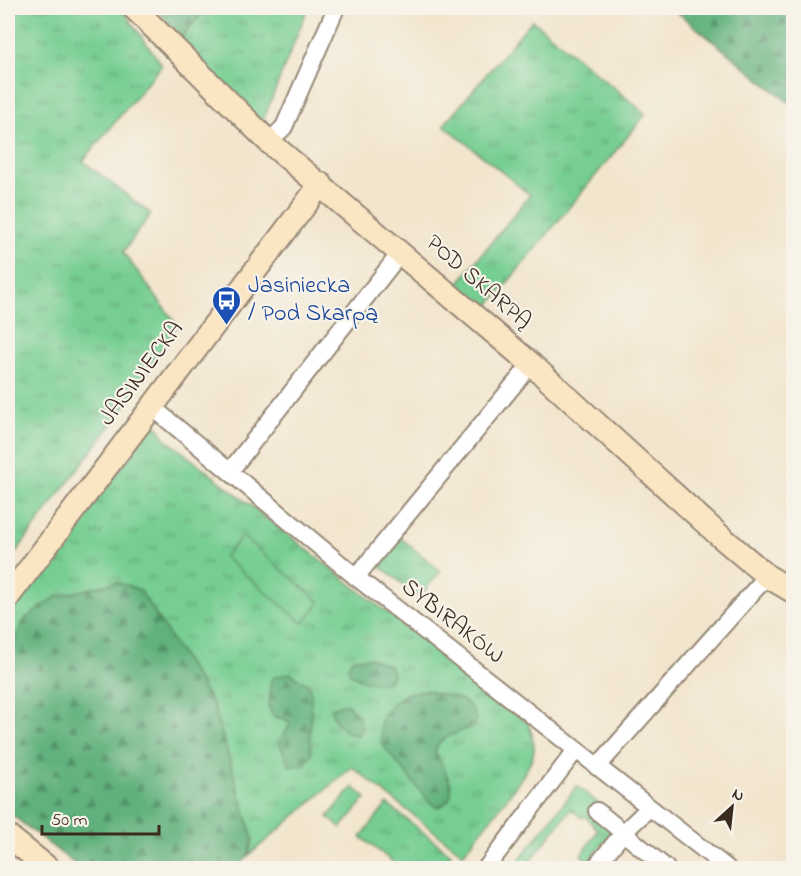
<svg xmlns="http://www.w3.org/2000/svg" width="801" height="876" font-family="'Indie Flower',sans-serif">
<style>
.grass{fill:url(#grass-tufts);stroke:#587c58;stroke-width:1.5}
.forest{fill:url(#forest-firs);stroke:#4e6e4e;stroke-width:1.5}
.garden{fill:#76ce93;stroke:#587c58;stroke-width:1.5}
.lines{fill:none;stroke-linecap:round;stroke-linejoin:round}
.street-casing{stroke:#968876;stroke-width:20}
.secondary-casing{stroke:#968876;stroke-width:26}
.street{stroke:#fff;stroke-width:16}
.secondary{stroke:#fbe6c4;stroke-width:22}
.labels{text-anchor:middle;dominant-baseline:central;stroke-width:4.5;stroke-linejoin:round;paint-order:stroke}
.street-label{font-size:24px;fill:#3b2a1e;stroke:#f7f3e8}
.transit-label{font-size:24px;fill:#164399;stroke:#f7f3e8;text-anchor:start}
</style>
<defs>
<pattern id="grass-tufts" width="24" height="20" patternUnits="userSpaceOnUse" patternTransform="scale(1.5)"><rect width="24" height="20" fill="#76ce93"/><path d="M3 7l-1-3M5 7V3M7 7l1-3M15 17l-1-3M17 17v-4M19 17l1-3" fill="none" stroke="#62a777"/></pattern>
<pattern id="forest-firs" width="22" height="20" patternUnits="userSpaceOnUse" patternTransform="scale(1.5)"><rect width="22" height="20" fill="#60b17d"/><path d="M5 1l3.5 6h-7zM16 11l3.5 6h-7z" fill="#509066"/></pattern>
</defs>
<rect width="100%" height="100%" fill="#f7f3e8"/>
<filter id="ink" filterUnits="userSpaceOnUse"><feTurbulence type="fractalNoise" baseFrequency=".0167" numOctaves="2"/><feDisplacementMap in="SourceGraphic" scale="12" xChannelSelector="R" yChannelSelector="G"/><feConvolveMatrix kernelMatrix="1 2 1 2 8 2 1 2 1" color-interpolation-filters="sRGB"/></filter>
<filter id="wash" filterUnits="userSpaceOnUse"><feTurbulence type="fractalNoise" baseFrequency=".008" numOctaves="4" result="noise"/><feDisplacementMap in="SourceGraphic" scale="24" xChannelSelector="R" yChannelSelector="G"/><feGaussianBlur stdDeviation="1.35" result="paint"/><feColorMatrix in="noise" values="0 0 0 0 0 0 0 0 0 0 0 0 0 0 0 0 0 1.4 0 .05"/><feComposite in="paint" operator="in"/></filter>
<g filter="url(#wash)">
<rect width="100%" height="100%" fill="#f2e5ce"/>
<!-- grass -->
<g class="grass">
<polygon points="8,8 121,8 162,65 83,161 151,214 123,252 177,325 126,405 8,563"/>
<polygon points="207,8 308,8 262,123 180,39"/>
<polygon points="532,20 646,114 485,310 456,286 530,195 444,125"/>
<path d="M 155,423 L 166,439 L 528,723 C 532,733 536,745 533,755 C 528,776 478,834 463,854 L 352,767 L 248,856 L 253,839 L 26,618 L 8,652 L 8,618 Z"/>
<polygon points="397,535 441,571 419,597 375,562"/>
<polygon points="577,786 599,804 614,831 588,862 581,855 598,830 585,816 582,818 571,809 525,868 513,868"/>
<polygon points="387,804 451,854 440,868 401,868 361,837"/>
</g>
<!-- forest -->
<g class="forest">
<polygon points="157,8 207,8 180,39"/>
<polygon points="672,8 793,8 793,106"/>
<polygon points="116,582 140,590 213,704 253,839 248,856 238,868 80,868 8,812 8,652 26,618 56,597"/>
<path d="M 358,658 L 371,658 L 390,666 L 393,674 L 391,680 C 375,687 364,681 350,674 L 348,666 L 352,659 Z"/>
<path d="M 290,673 L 310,686 C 314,712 307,727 312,753 L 304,766 L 290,766 L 279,742 L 290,725 L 287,720 L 273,716 L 268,706 C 272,696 267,688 272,678 Z"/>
<path d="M 426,690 C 447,698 474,694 476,723 C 462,736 439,732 435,752 C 443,768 466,799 437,807 L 430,803 L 382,744 L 380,721 L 392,703 L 408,693 Z"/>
<path d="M 346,703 L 358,715 L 362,728 L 359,735 C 344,735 334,723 331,708 Z"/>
</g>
<!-- garden -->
<g class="garden">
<polygon points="242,536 320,602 303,623 224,557"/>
<polygon points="353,787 366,798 341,828 328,817"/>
</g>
</g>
<g filter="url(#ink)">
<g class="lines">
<defs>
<g id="street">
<polyline points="269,142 284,127 336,8"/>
<polyline points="151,406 356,577 727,868"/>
<polyline points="231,470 401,252"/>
<polyline points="356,577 531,364"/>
<polyline points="597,767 767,576"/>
<polyline points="597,811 666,868"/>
<polyline points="597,865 623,833 648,809"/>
<polyline points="486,868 576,750"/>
</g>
<g id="secondary">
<polyline points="134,8 269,142 531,364 720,536 767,576 794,592"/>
<polyline points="8,597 321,184"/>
<polyline points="8,836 48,868"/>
</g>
</defs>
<!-- street casing -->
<use href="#street" class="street-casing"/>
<!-- secondary casing -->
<use href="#secondary" class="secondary-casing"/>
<!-- street -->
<use href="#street" class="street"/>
<!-- secondary -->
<use href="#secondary" class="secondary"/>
</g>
</g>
<!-- icons -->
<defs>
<symbol id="bus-pin" viewBox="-11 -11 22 30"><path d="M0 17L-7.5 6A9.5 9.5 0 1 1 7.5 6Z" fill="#1a4fb4" stroke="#f7f3e8"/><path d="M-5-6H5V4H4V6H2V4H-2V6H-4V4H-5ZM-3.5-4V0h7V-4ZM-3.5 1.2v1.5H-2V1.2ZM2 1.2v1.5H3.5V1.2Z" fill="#fff"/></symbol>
</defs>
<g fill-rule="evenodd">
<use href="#bus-pin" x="210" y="284" width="33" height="45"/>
</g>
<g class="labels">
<!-- street labels -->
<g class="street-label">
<text transform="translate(478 283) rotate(41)">POD SKARPĄ</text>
<text transform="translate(142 374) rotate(-53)">JASINIECKA</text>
<text transform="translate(452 622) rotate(38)">SYBIRAKÓW</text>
</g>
<!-- transit labels -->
<g class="transit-label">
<text x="248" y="286">Jasiniecka<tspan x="248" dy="28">/ Pod Skarpą</tspan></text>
</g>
</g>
<!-- margin -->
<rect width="801" height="876" fill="none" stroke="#f7f3e8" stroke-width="30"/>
<!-- north arrow -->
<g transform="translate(732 807) rotate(27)" stroke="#f7f3e8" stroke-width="4.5" paint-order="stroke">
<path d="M0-4.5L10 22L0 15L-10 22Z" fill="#3b2a1e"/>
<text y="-9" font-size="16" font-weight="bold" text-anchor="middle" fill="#3b2a1e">N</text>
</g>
<!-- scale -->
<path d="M42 825v9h117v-9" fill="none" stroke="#3b2a1e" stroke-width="3"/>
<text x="51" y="825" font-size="18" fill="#3b2a1e" stroke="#f7f3e8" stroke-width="4.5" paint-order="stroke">50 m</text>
</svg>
